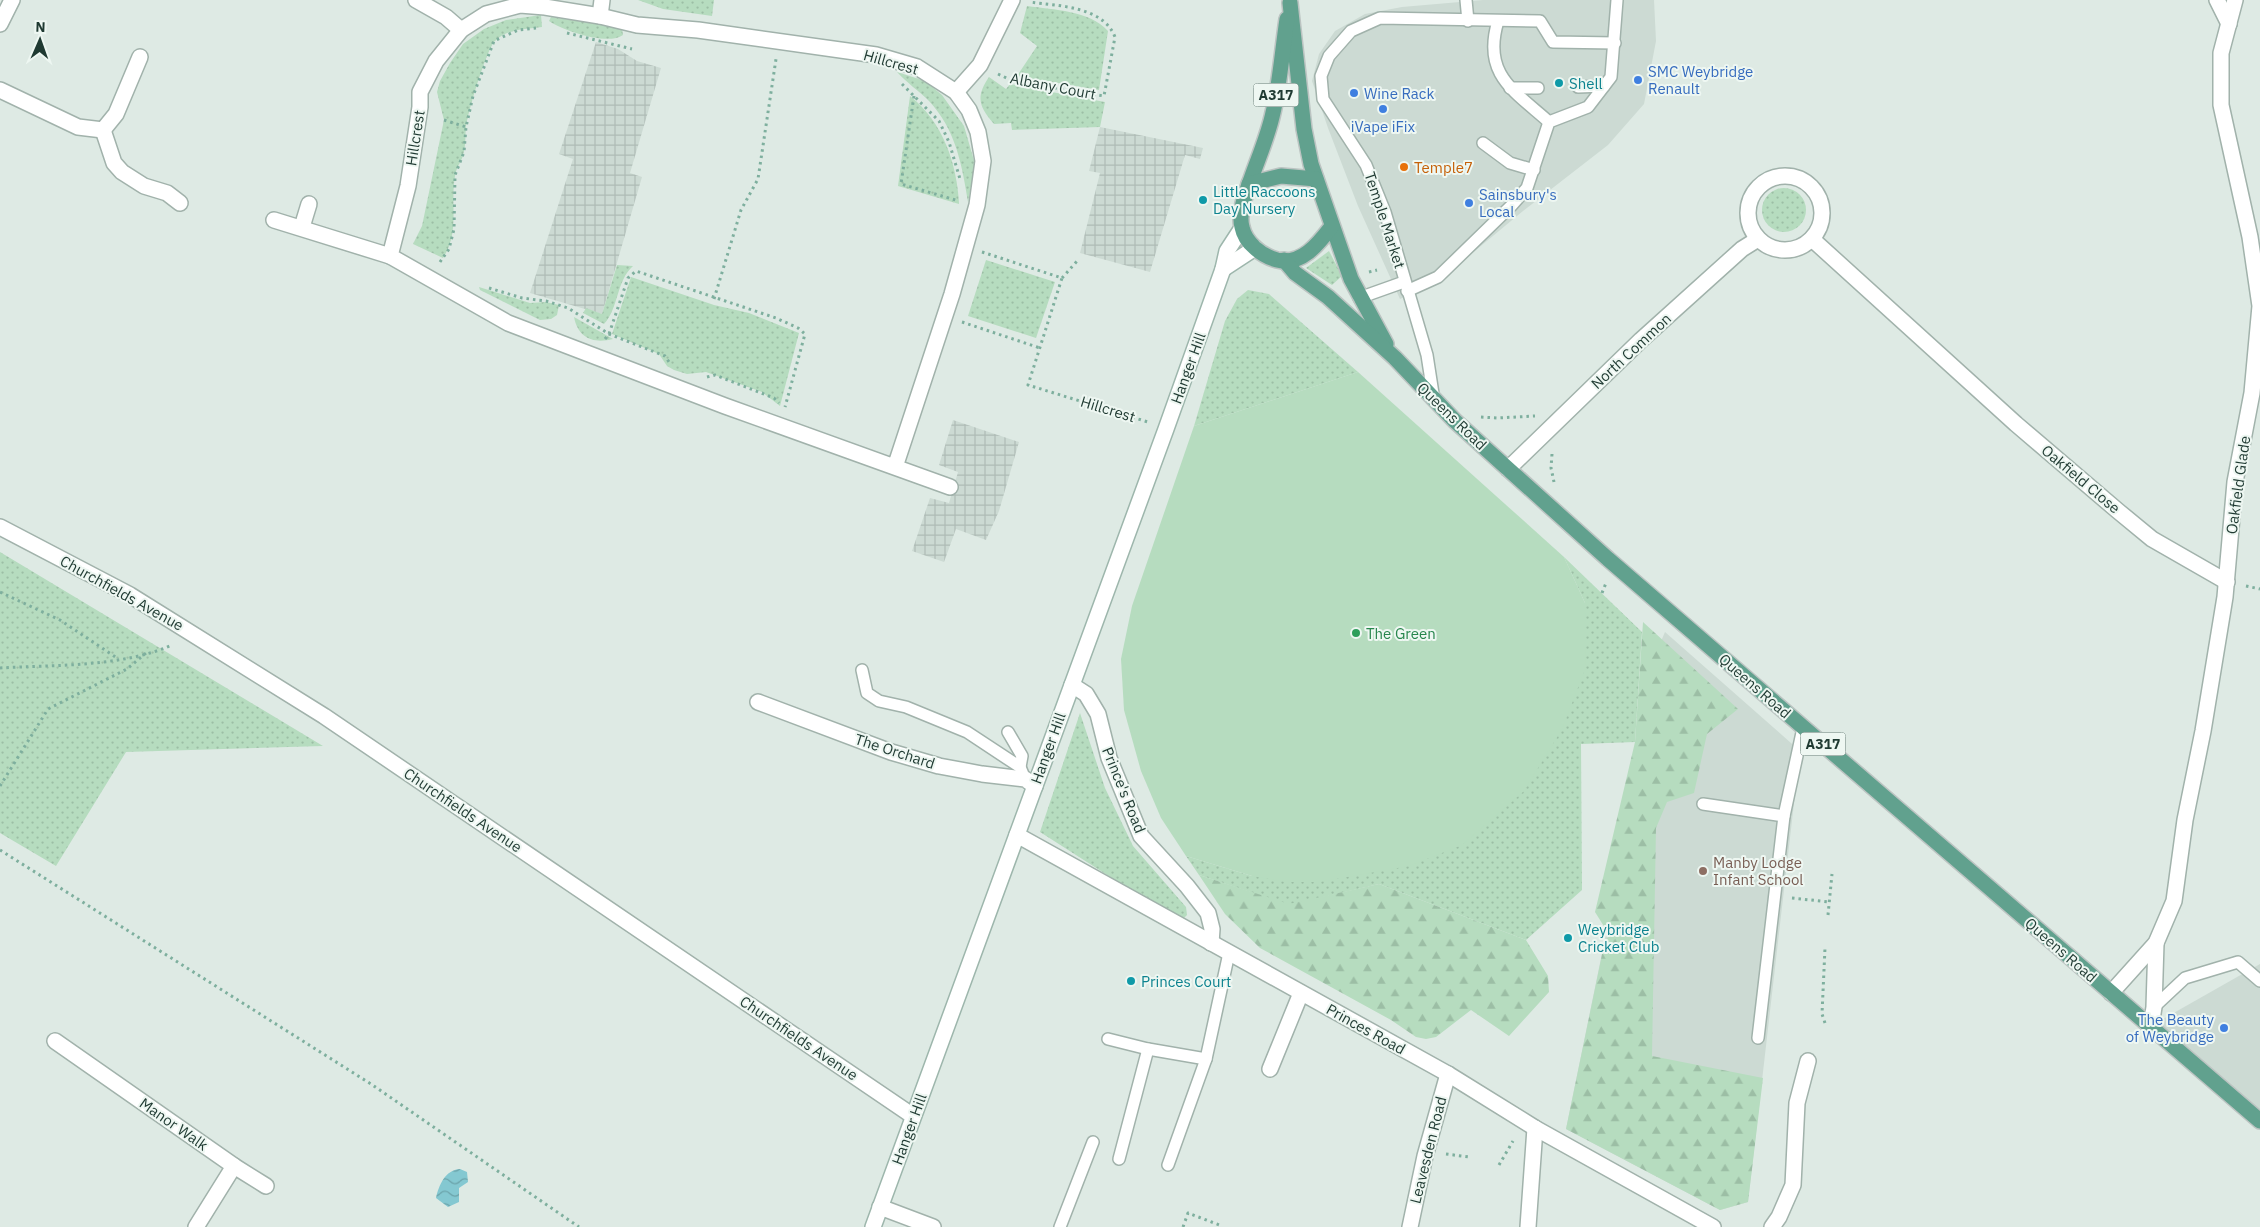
<svg xmlns="http://www.w3.org/2000/svg" width="2260" height="1227" font-family="'IBM Plex Sans',sans-serif">
<style>
.built{fill:#ccdad3}
.industrial{fill:url(#industrial-grid)}
.grass{fill:url(#grass-dots)}
.forest{fill:url(#forest-firs)}
.pitch{fill:#b6dcbf}
.water{fill:url(#water-waves)}
.lines{fill:none;stroke-linecap:round;stroke-linejoin:round}
.service-casing{stroke:#a1b2ab;stroke-width:14}
.minor-casing{stroke:#a1b2ab;stroke-width:18}
.secondary-casing{stroke:#9db6ac;stroke-width:18}
.primary-casing{stroke:#bcc4c2;stroke-width:18}
.path{stroke:#7eaf9e;stroke-width:3;stroke-dasharray:2.5 4;stroke-linecap:butt}
.service{stroke:#fff;stroke-width:11}
.minor{stroke:#fff;stroke-width:15}
.secondary{stroke:#fff;stroke-width:15}
.primary{stroke:#61a18e;stroke-width:15}
.shop-dot{fill:#3f7fe0;stroke:#eef7f2;stroke-width:2}
.culture-dot{fill:#0f9aa8;stroke:#eef7f2;stroke-width:2}
.food-dot{fill:#e8710a;stroke:#eef7f2;stroke-width:2}
.leisure-dot{fill:#2e9e5b;stroke:#eef7f2;stroke-width:2}
.education-dot{fill:#8d6e63;stroke:#eef7f2;stroke-width:2}
.labels{text-anchor:middle;dominant-baseline:central;stroke-width:4;stroke-linejoin:round;paint-order:stroke}
.shield{fill:#eef7f2;stroke:#5d736c;stroke-width:1}
.shield-label{font-size:14px;font-weight:bold;fill:#1f3a32}
.street-label{font-size:15px;fill:#1f3a32;stroke:#eef7f2}
.shop-label{font-size:15px;fill:#366cbe;stroke:#eef7f2;text-anchor:start}
.culture-label{font-size:15px;fill:#0d838f;stroke:#eef7f2;text-anchor:start}
.food-label{font-size:15px;fill:#c56008;stroke:#eef7f2;text-anchor:start}
.leisure-label{font-size:15px;fill:#27864d;stroke:#eef7f2;text-anchor:start}
.education-label{font-size:15px;fill:#785e54;stroke:#eef7f2;text-anchor:start}
</style>
<defs>
<pattern id="industrial-grid" width="8" height="8" patternUnits="userSpaceOnUse" patternTransform="scale(1.25)"><rect width="8" height="8" fill="#ccdad3"/><path d="M0 4h8M4 0v8" fill="none" stroke="#afbcb6"/></pattern>
<pattern id="grass-dots" width="8" height="8" patternUnits="userSpaceOnUse" patternTransform="scale(1.25)"><rect width="8" height="8" fill="#b6dcbf"/><path d="M2 2h.1M6 6h.1" fill="none" stroke="#9cbea5" stroke-width="1.8" stroke-linecap="round"/></pattern>
<pattern id="forest-firs" width="22" height="20" patternUnits="userSpaceOnUse" patternTransform="scale(1.25)"><rect width="22" height="20" fill="#b6dcbf"/><path d="M5 1l3.5 6h-7zM16 11l3.5 6h-7z" fill="#9cbea5"/></pattern>
<pattern id="water-waves" width="16" height="10" patternUnits="userSpaceOnUse" patternTransform="scale(1.25)"><rect width="16" height="10" fill="#84c8d1"/><path d="M0 5q4-4 8 0t8 0" fill="none" stroke="#6ba3aa"/></pattern>
</defs>
<rect width="100%" height="100%" fill="#deeae4"/>
<!-- built -->
<g class="built">
<polygon points="1483,0 1654,0 1656,41 1644,104 1608,145 1523,211 1435,284 1400,299 1358,206 1328,128 1312,81 1319,54 1335,31 1365,14 1402,7"/>
<polygon points="1665,632 1800,751 1748,1202 1720,1210 1566,1129 1633,802 1662,639"/>
<polygon points="2260,964 2260,1112 2156,1023"/>
</g>
<!-- industrial -->
<g class="industrial">
<polygon points="596,42 618,49 637,61 661,68 630,173 642,177 602,314 530,293 573,159 559,154"/>
<polygon points="1100,127 1203,148 1200,159 1185,155 1150,272 1080,253 1100,173 1089,171"/>
<polygon points="953,420 1019,442 999,511 986,540 956,529 944,562 912,551 930,498 949,503 958,472 939,465"/>
</g>
<!-- grass -->
<g class="grass">
<polygon points="638,0 714,0 712,16 663,9"/>
<path d="M 1027,6 C 1054,10 1089,10 1108,31 L 1099,90 L 1017,76 L 1037,46 L 1020,33 Z"/>
<path d="M 541,15 L 542,27 C 526,29 507,29 495,41 C 487,48 467,115 466,128 C 465,135 466,143 464,151 C 463,160 456,167 455,176 C 450,205 460,232 443,258 L 413,244 L 422,226 L 444,120 L 437,92 L 440,81 L 450,63 L 463,44 L 484,29 L 506,20 Z"/>
<path d="M 551,17 L 616,27 L 622,29 L 623,35 C 608,46 564,31 549,21 Z"/>
<path d="M 897,72 L 925,81 L 942,95 L 964,126 L 975,164 L 968,202 C 962,165 956,130 929,101 C 919,91 907,83 897,72 Z"/>
<path d="M 989,77 L 1006,89 L 1010,84 L 1105,102 L 1100,127 L 1012,130 L 1011,123 L 994,124 C 978,106 976,96 989,77 Z"/>
<path d="M 910,96 C 943,122 957,164 959,204 L 898,186 Z"/>
<circle cx="1784" cy="210" r="22"/>
<polygon points="1329,251 1342,276 1332,285 1306,268"/>
<polygon points="986,260 1055,282 1036,338 968,316"/>
<path d="M 617,265 L 633,266 C 616,281 619,308 604,324 L 583,313 L 586,308 L 602,314 Z"/>
<polygon points="631,277 714,305 749,313 799,333 780,406 762,392 706,372 687,374 674,370 667,366 659,354 612,334"/>
<polygon points="479,287 530,303 546,302 559,305 557,315 551,319 540,320 480,290"/>
<polygon points="1248,290 1269,294 1358,372 1194,426 1225,321 1237,299"/>
<path d="M 574,317 L 613,339 C 593,344 578,338 574,317 Z"/>
<polygon points="0,552 323,746 126,752 56,866 0,833"/>
<polygon points="1564,557 1642,632 1635,742 1581,744 1582,890 1526,940 1379,884 1289,905 1199,875 1186,856 1252,876 1585,603"/>
<polygon points="1080,713 1105,788 1133,846 1186,907 1187,915 1183,919 1176,919 1040,832"/>
</g>
<!-- forest -->
<g class="forest">
<polygon points="1643,622 1738,709 1707,734 1694,793 1667,802 1656,828 1652,1056 1763,1078 1748,1202 1720,1210 1566,1129 1605,940 1610,936 1595,912 1635,742"/>
<polygon points="1199,875 1289,904 1379,884 1526,940 1548,976 1549,992 1509,1036 1471,1010 1436,1037 1426,1039 1416,1037 1391,1020 1260,948 1225,914"/>
</g>
<!-- pitch -->
<polygon class="pitch" points="1358,372 1564,557 1585,603 1586,667 1562,729 1524,791 1462,845 1409,866 1319,882 1286,882 1252,876 1186,856 1161,818 1141,771 1124,710 1121,659 1132,606 1194,426"/>
<!-- water -->
<path class="water" d="M 460,1169 L 467,1172 L 468,1182 L 459,1188 L 459,1202 L 448,1207 L 436,1198 C 439,1185 445,1170 460,1169 Z"/>
<g class="lines">
<defs>
<g id="service">
<polyline points="1466,0 1468,21"/>
<path d="M 1498,21 C 1482,74 1513,90 1549,122"/>
<polyline points="1578,87 1604,86"/>
<polyline points="1510,88 1538,88"/>
<polyline points="1483,143 1510,163 1534,170"/>
<polyline points="1407,291 1438,277 1511,206 1527,188 1549,122 1588,107 1611,77 1617,0"/>
<polyline points="1359,298 1404,282"/>
<polyline points="1434,400 1427,355 1385,212 1366,165 1323,99 1321,76 1329,56 1351,31 1380,18 1540,21 1553,42 1615,43"/>
<polyline points="862,670 867,693 879,701 906,707 967,732 1020,767 1025,779"/>
<polyline points="1008,732 1022,756 1020,767"/>
<polyline points="1703,804 1784,816 1758,1038"/>
<polyline points="1784,816 1803,728"/>
<polyline points="2154,1007 2185,978 2238,962 2260,981"/>
<polyline points="1108,1039 1148,1049 1206,1059"/>
<polyline points="1119,1159 1148,1049"/>
<polyline points="1168,1165 1206,1059 1229,953"/>
<polyline points="1060,1227 1093,1142"/>
</g>
<g id="minor">
<polyline points="416,0 446,17 461,30"/>
<polyline points="2217,0 2229,24"/>
<polyline points="600,16 602,0"/>
<polyline points="0,24 12,0"/>
<polyline points="0,90 78,127 103,130"/>
<polyline points="956,92 980,65 1012,0"/>
<polyline points="103,130 114,163 122,172 144,186 167,193 180,203"/>
<polyline points="103,130 116,114 140,57"/>
<circle cx="1785" cy="213" r="37"/>
<polyline points="274,220 390,256"/>
<polyline points="302,227 309,204"/>
<polyline points="1812,239 2016,424 2118,511 2152,539 2227,582"/>
<polyline points="895,467 952,294 977,205 983,161 978,132 969,110 956,92 917,67 876,55 698,30 637,25 600,16 545,7 520,5 486,14 461,30 436,61 420,92 420,107 408,186 390,256 508,323 725,406 950,487"/>
<polyline points="1508,469 1641,340 1742,249 1758,239"/>
<polyline points="0,527 130,595 324,716 913,1116"/>
<polyline points="1072,685 1086,694 1098,714 1109,758 1141,836 1187,886 1208,913 1212,929 1211,943"/>
<polyline points="758,702 891,752 939,766 982,774 1025,779 1035,786"/>
<polyline points="1017,835 1448,1074 1535,1128 1713,1227"/>
<polyline points="2111,993 2156,943 2174,901 2185,820 2203,731 2225,597 2235,482 2252,393 2260,306 2250,237 2221,105 2221,53 2235,0"/>
<polyline points="2151,1027 2154,1007 2156,943"/>
<polyline points="55,1041 234,1166 196,1227"/>
<polyline points="1270,1069 1301,993"/>
<polyline points="234,1166 266,1186"/>
<polyline points="880,1207 933,1227"/>
<polyline points="1410,1227 1425,1156 1448,1074"/>
<polyline points="1528,1227 1535,1128"/>
<polyline points="1772,1227 1779,1217 1793,1185 1797,1103 1808,1061"/>
</g>
<g id="secondary">
<polyline points="1223,269 1255,248"/>
<polyline points="873,1227 1166,429 1223,269 1227,251 1242,228"/>
</g>
<g id="primary">
<polyline points="1290,3 1304,129 1311,164 1351,279 1386,344"/>
<path d="M 1287,19 C 1282,52 1280,85 1272,117 C 1267,138 1258,159 1251,179 C 1246,193 1238,213 1242,227 C 1245,243 1262,256 1277,260 C 1302,266 1319,243 1332,226"/>
<polyline points="1249,184 1281,176 1316,179"/>
<polyline points="1284,260 1295,273 1328,297 1395,358 1455,421 1608,559 2260,1121"/>
</g>
</defs>
<!-- service casing -->
<use href="#service" class="service-casing"/>
<!-- minor casing -->
<use href="#minor" class="minor-casing"/>
<!-- secondary casing -->
<use href="#secondary" class="secondary-casing"/>
<!-- primary casing -->
<use href="#primary" class="primary-casing"/>
<!-- path -->
<g class="path">
<polyline points="567,33 632,49"/>
<path d="M 998,74 L 1013,81 L 1104,96 L 1115,37 C 1103,6 1058,6 1030,2"/>
<polyline points="902,84 939,121 949,142 960,179"/>
<polyline points="914,96 901,184 959,201"/>
<polyline points="444,120 466,127"/>
<polyline points="982,252 1062,278 1028,385 1148,422"/>
<polyline points="440,262 449,249 454,229 455,175 464,152 466,127 473,96 494,41 518,30 536,28"/>
<polyline points="1369,272 1377,270"/>
<polyline points="1062,278 1078,260"/>
<polyline points="489,288 522,298 546,301 568,308 609,334 665,356 669,362"/>
<polyline points="714,299 741,210 758,179 776,59"/>
<polyline points="962,322 1040,348"/>
<polyline points="605,339 609,334 628,278 636,271 776,318 798,328 805,334 785,407"/>
<polyline points="707,377 715,375 774,398 779,403"/>
<polyline points="1481,417 1497,418 1535,416"/>
<polyline points="1552,454 1551,468 1554,482"/>
<polyline points="2246,586 2260,589"/>
<polyline points="0,592 60,620 117,658"/>
<polyline points="1602,593 1606,583"/>
<path d="M 0,668 C 53,665 123,667 172,645"/>
<polyline points="0,786 48,709 127,669 146,653"/>
<polyline points="0,850 371,1084 579,1227"/>
<polyline points="1792,898 1829,902"/>
<polyline points="1828,915 1832,874"/>
<polyline points="1825,1023 1822,1014 1825,948"/>
<polyline points="1446,1154 1469,1157"/>
<polyline points="1499,1165 1513,1141"/>
<polyline points="1183,1227 1188,1213 1222,1226"/>
</g>
<!-- service -->
<use href="#service" class="service"/>
<!-- minor -->
<use href="#minor" class="minor"/>
<!-- secondary -->
<use href="#secondary" class="secondary"/>
<!-- primary -->
<use href="#primary" class="primary"/>
</g>
<!-- markers -->
<g class="shop-dot">
<circle cx="1638" cy="80" r="5"/>
<circle cx="1354" cy="93" r="5"/>
<circle cx="1383" cy="109" r="5"/>
<circle cx="1469" cy="203" r="5"/>
<circle cx="2224" cy="1028" r="5"/>
</g>
<g class="culture-dot">
<circle cx="1559" cy="83" r="5"/>
<circle cx="1203" cy="200" r="5"/>
<circle cx="1568" cy="938" r="5"/>
<circle cx="1131" cy="981" r="5"/>
</g>
<circle class="food-dot" cx="1404" cy="167" r="5"/>
<circle class="leisure-dot" cx="1356" cy="633" r="5"/>
<circle class="education-dot" cx="1703" cy="871" r="5"/>
<g class="labels">
<!-- shield labels -->
<g class="shield">
<rect x="1253.5" y="83.5" width="45" height="23" rx="4"/>
<rect x="1800.5" y="732.5" width="45" height="23" rx="4"/>
</g>
<g class="shield-label">
<text x="1276" y="95">A317</text>
<text x="1823" y="744">A317</text>
</g>
<!-- street labels -->
<g class="street-label">
<text transform="translate(891 62) rotate(16)">Hillcrest</text>
<text transform="translate(1053 86) rotate(11)">Albany Court</text>
<text transform="translate(415 138) rotate(-81)">Hillcrest</text>
<text transform="translate(1385 220) rotate(72)">Temple Market</text>
<text transform="translate(1631 351) rotate(-43)">North Common</text>
<text transform="translate(1188 368) rotate(-70)">Hanger Hill</text>
<text transform="translate(1108 409) rotate(17)">Hillcrest</text>
<text transform="translate(1452 416) rotate(44)">Queens Road</text>
<text transform="translate(2081 479) rotate(40)">Oakfield Close</text>
<text transform="translate(2238 485) rotate(-82)">Oakfield Glade</text>
<text transform="translate(122 593) rotate(29)">Churchfields Avenue</text>
<text transform="translate(1755 686) rotate(41)">Queens Road</text>
<text transform="translate(1048 748) rotate(-70)">Hanger Hill</text>
<text transform="translate(895 751) rotate(18)">The Orchard</text>
<text transform="translate(1124 790) rotate(68)">Prince's Road</text>
<text transform="translate(463 810) rotate(34)">Churchfields Avenue</text>
<text transform="translate(2061 950) rotate(41)">Queens Road</text>
<text transform="translate(1366 1029) rotate(29)">Princes Road</text>
<text transform="translate(799 1038) rotate(34)">Churchfields Avenue</text>
<text transform="translate(174 1124) rotate(35)">Manor Walk</text>
<text transform="translate(909 1129) rotate(-70)">Hanger Hill</text>
<text transform="translate(1428 1150) rotate(-76)">Leavesden Road</text>
</g>
<!-- shop labels -->
<g class="shop-label">
<text x="1648" y="71">SMC Weybridge<tspan x="1648" dy="17">Renault</tspan></text>
<text x="1364" y="93">Wine Rack</text>
<text x="1383" y="126" text-anchor="middle">iVape iFix</text>
<text x="1479" y="194">Sainsbury's<tspan x="1479" dy="17">Local</tspan></text>
<text x="2214" y="1019" text-anchor="end">The Beauty<tspan x="2214" dy="17">of Weybridge</tspan></text>
</g>
<!-- culture labels -->
<g class="culture-label">
<text x="1569" y="83">Shell</text>
<text x="1213" y="191">Little Raccoons<tspan x="1213" dy="17">Day Nursery</tspan></text>
<text x="1578" y="929">Weybridge<tspan x="1578" dy="17">Cricket Club</tspan></text>
<text x="1141" y="981">Princes Court</text>
</g>
<!-- food labels -->
<g class="food-label">
<text x="1414" y="167">Temple7</text>
</g>
<!-- leisure labels -->
<g class="leisure-label">
<text x="1366" y="633">The Green</text>
</g>
<!-- education labels -->
<g class="education-label">
<text x="1713" y="862">Manby Lodge<tspan x="1713" dy="17">Infant School</tspan></text>
</g>
</g>
<!-- north arrow -->
<g transform="translate(40 40) rotate(2)" stroke="#eef7f2" stroke-width="4" paint-order="stroke">
<path d="M0-4L9 19L0 12L-9 19Z" fill="#1f3a32"/>
<text y="-8" font-size="14" font-weight="bold" text-anchor="middle" fill="#1f3a32">N</text>
</g>
</svg>
